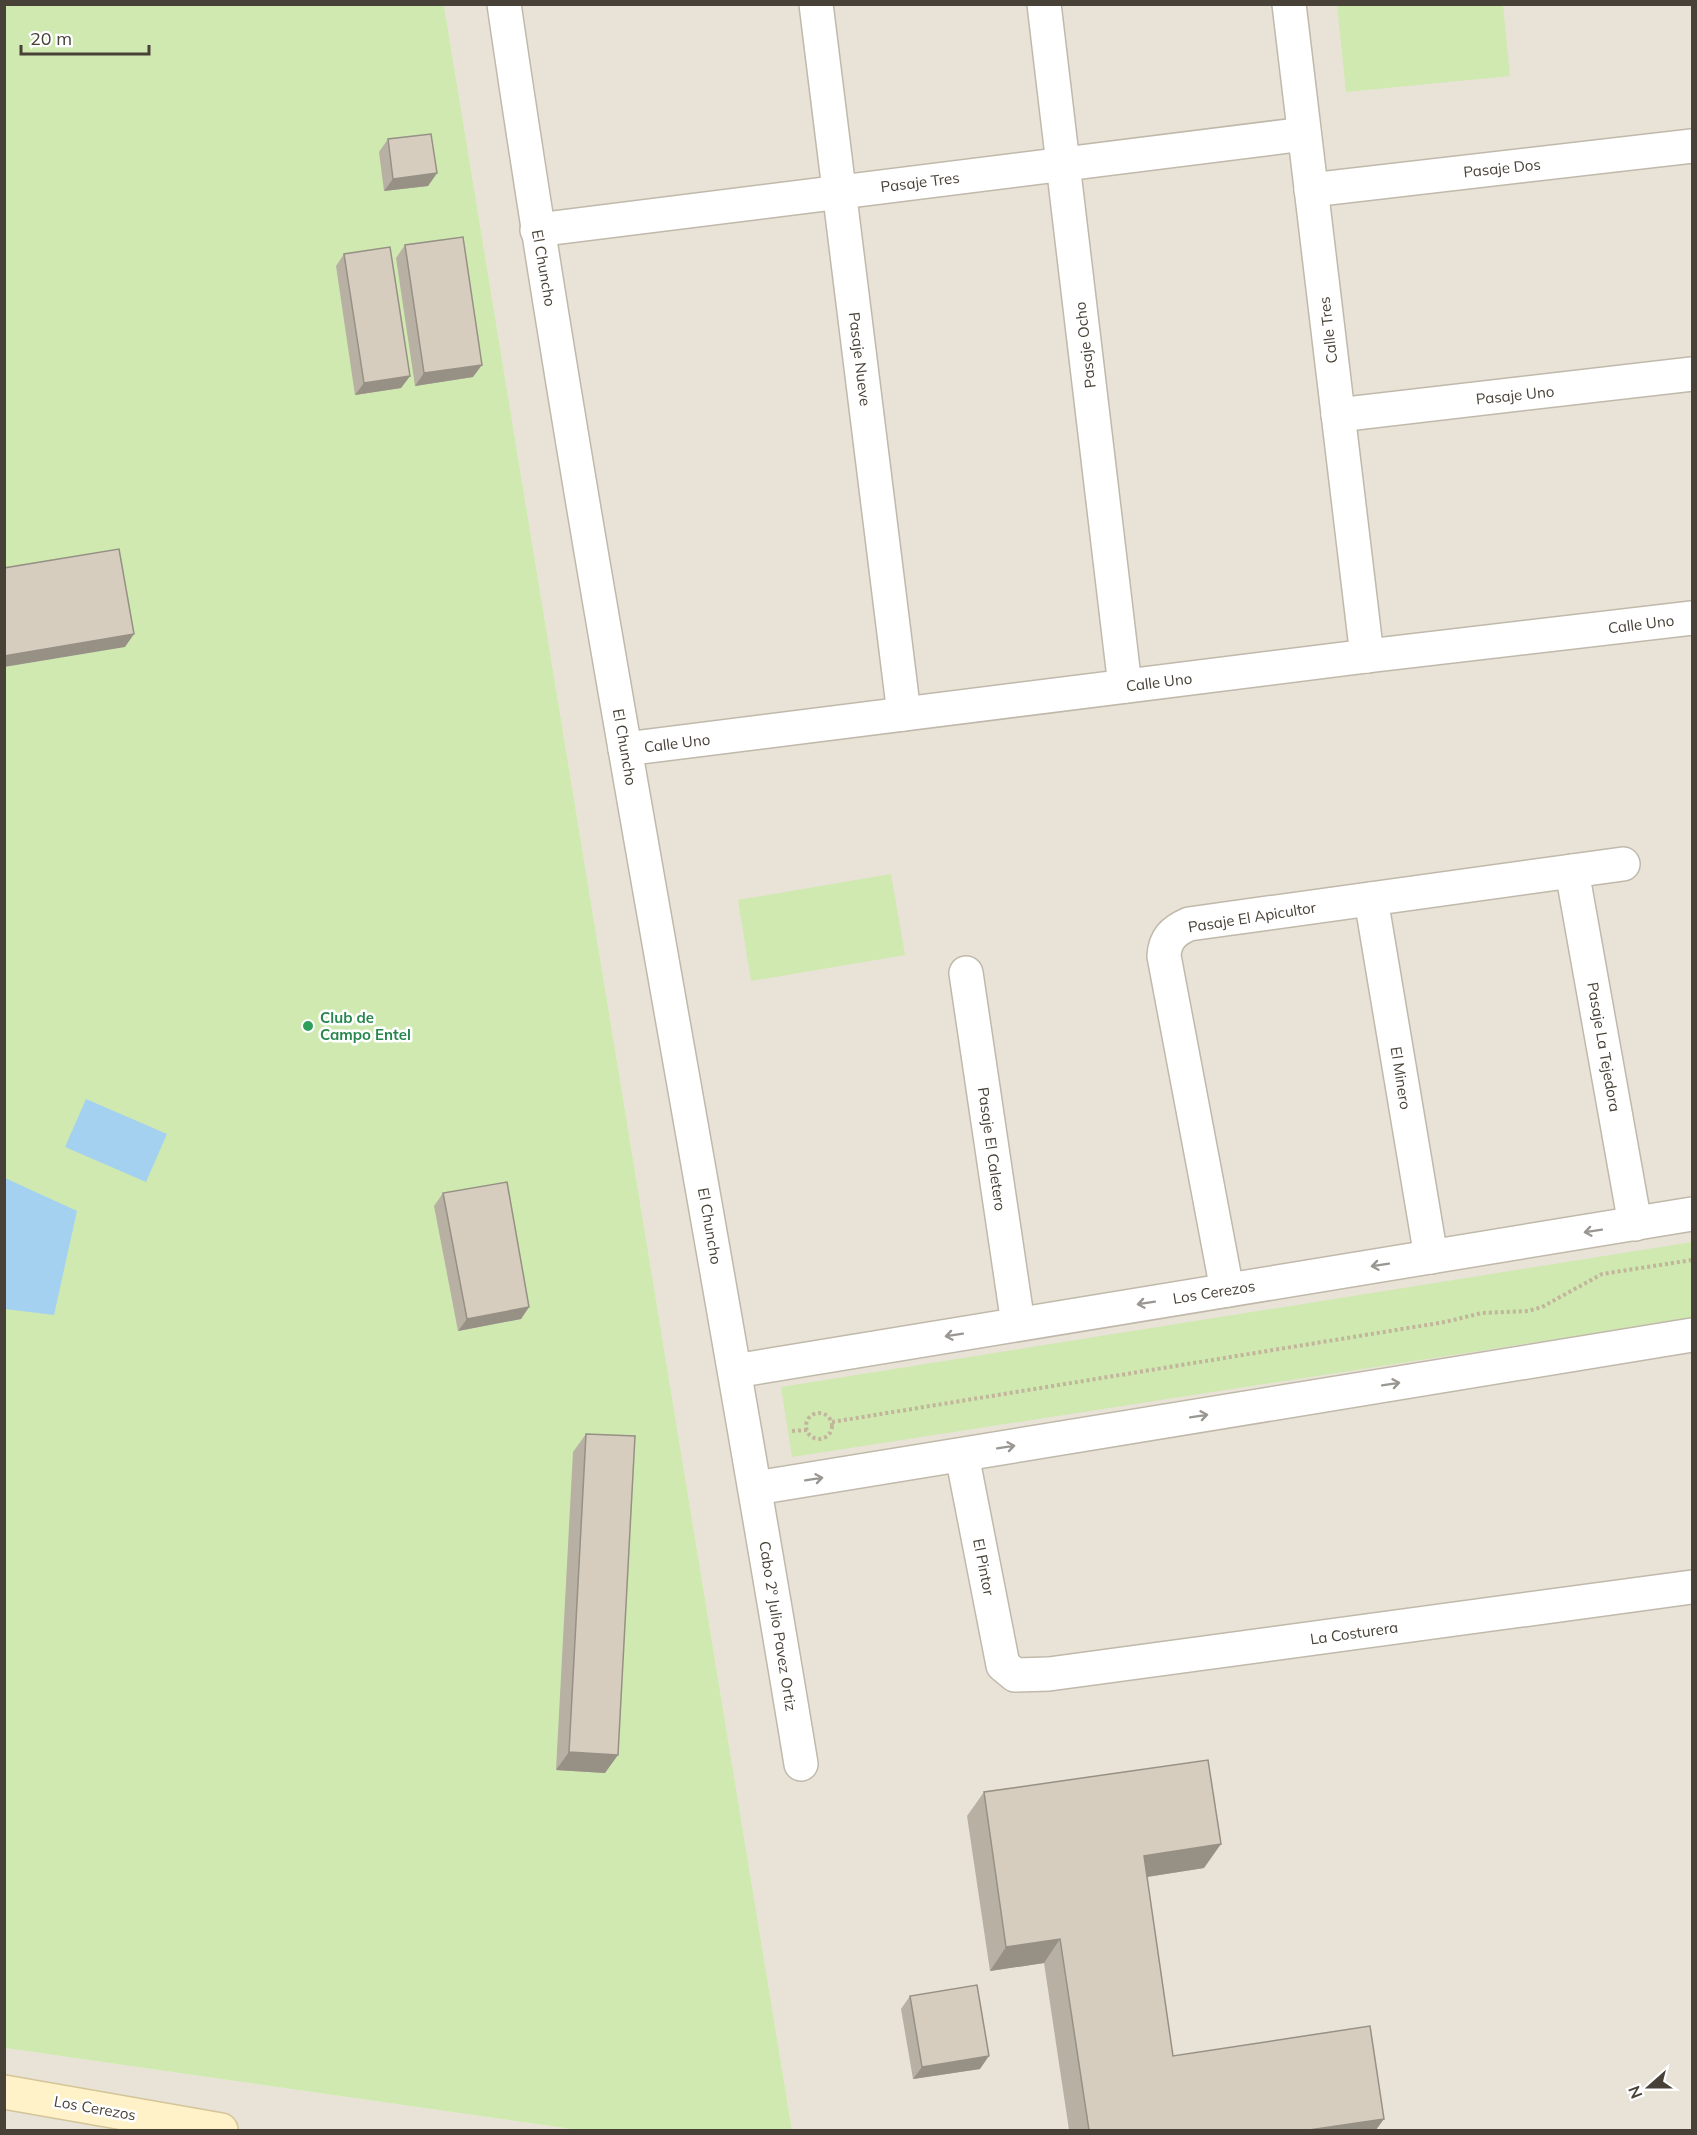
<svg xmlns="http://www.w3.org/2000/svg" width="1697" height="2135" font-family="Mulish,sans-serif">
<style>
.residential{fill:#e8e3d6}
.green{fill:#cfe9b1}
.water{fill:#a5d1f1}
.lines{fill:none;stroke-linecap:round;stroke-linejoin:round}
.street-casing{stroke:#c0b9ab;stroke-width:36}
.secondary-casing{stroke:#d4c598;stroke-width:36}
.path{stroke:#c2b59c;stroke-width:4;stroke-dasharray:3 3;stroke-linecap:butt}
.street{stroke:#fff;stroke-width:33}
.secondary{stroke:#fff2c8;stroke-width:33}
.wall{fill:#b8b0a3}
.shaded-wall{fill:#969085}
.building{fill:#d6cdbe;stroke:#969085;stroke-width:1.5}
.oneway{stroke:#9a9691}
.leisure-dot{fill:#2e9e5b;stroke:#fff;stroke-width:2}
.labels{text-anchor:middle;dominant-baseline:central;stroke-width:5;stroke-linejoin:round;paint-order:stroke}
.street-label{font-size:15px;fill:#484137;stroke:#fff}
.leisure-label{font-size:15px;font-weight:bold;fill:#27864d;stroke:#fff;text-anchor:start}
</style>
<rect width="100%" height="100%" fill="#f4f1e8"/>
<!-- residential -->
<g class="residential">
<polygon points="444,5 1692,5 1692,2130 792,2130"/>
<polygon points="5,2048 578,2130 5,2130"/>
</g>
<!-- green -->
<g class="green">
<polygon points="5,5 444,5 792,2130 578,2130 5,2048"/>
<polygon points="1337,5 1503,5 1510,76 1346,92"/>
<polygon points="891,874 905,955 751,981 738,900"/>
<polygon points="1692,1242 1692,1318 792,1457 781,1387"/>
</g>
<!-- water -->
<g class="water">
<polygon points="86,1099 167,1134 146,1182 65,1147"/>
<polygon points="5,1178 77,1211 54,1315 5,1309"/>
</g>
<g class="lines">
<defs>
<g id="street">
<path d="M 504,4 C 590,593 705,1177 801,1764"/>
<polyline points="816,4 904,714"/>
<polyline points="1044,4 1125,686"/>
<polyline points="1289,4 1367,656"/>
<polyline points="1311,190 1692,146"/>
<polyline points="537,230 1304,134"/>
<polyline points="1338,415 1692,374"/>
<polyline points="625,749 1367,656 1692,618"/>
<polyline points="1572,871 1635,1224"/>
<polyline points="1371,899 1431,1257"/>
<polyline points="966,973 1018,1324"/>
<path d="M 1227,1290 L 1164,956 C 1165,939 1173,931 1189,924 L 1623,864"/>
<polyline points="735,1371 1692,1214"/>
<polyline points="962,1455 1003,1665 1015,1675 1049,1674 1692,1587"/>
<polyline points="756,1488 1692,1335"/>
</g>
<polyline id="secondary" points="4,2092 221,2130"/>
</defs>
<!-- street casing -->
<use href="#street" class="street-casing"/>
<!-- secondary casing -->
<use href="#secondary" class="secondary-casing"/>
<!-- path -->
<g class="path">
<circle cx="819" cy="1426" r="13"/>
<polyline points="832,1422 1445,1322 1482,1313 1528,1311 1542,1307 1602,1274 1692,1260"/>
<polyline points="792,1431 807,1430"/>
</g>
<!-- street -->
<use href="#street" class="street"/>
<!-- secondary -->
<use href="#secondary" class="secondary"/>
</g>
<!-- wall -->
<g class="wall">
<polygon points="388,139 437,173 428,186 384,191 379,152"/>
<polygon points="405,245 473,377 415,386 396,258"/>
<polygon points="344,254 410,376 401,388 355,395 336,266"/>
<polygon points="443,1193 529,1307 521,1319 458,1331 434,1206"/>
<polygon points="586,1434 605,1773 556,1770 573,1452"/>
<polygon points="984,1792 1204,1868 1147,1877 1173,2056 1376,2130 1069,2130 1044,1963 990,1971 967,1816"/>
<polygon points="910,1996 980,2069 913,2079 901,2009"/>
</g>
<!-- shaded-wall -->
<g class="shaded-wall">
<polygon points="437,173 428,186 384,191 393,179"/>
<polygon points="482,365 473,377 415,386 424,373"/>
<polygon points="410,376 401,388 355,395 364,383"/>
<polygon points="134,634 125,647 4,667 4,656"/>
<polygon points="529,1307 521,1319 458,1331 467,1319"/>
<polygon points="569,1752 618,1755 605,1773 556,1770"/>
<polygon points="1221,1844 1204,1868 1127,1880 1144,1856"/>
<polygon points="1060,1939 1044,1963 990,1971 1006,1947"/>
<polygon points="989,2056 980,2069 913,2079 922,2067"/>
<polygon points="1384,2119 1376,2130 1309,2130"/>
</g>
<!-- building -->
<g class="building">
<polygon points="431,134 437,173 393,179 388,139"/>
<polygon points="463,237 482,365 424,373 405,245"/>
<polygon points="390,247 410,376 364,383 344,254"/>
<polygon points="119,549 134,634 4,656 4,568"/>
<polygon points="507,1182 529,1307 467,1319 443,1193"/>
<polygon points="586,1434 635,1436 618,1755 569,1752"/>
<polygon points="1208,1760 1221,1844 1144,1856 1173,2056 1370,2026 1384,2119 1309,2130 1089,2130 1060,1939 1006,1947 984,1792"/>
<polygon points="977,1985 989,2056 922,2067 910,1996"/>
</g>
<!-- one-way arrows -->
<defs><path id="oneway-shaft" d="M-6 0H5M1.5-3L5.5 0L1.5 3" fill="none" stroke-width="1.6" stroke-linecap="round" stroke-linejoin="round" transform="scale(1.5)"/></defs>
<g class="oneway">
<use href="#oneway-shaft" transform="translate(1593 1231) rotate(171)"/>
<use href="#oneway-shaft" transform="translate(1380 1265) rotate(171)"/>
<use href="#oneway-shaft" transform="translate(1146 1303) rotate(171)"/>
<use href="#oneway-shaft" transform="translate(954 1335) rotate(171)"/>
<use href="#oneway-shaft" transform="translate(1391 1384) rotate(-9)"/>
<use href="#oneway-shaft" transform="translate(1199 1416) rotate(-9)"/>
<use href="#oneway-shaft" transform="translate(1006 1447) rotate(-9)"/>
<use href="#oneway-shaft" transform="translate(814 1479) rotate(-9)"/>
</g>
<!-- markers -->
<circle class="leisure-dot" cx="308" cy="1026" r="6"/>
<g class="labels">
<!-- street labels -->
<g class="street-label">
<text transform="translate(1502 168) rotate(-6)">Pasaje Dos</text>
<text transform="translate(920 182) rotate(-7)">Pasaje Tres</text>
<text transform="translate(544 268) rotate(80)">El Chuncho</text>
<text transform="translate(1328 330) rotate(-97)">Calle Tres</text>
<text transform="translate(1085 345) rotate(-97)">Pasaje Ocho</text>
<text transform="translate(860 359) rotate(83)">Pasaje Nueve</text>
<text transform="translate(1515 395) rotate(-6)">Pasaje Uno</text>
<text transform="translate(1641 624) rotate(-7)">Calle Uno</text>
<text transform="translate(1159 682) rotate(-7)">Calle Uno</text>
<text transform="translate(677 743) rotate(-7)">Calle Uno</text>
<text transform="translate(625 747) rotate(80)">El Chuncho</text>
<text transform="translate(1252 917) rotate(-9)">Pasaje El Apicultor</text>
<text transform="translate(1604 1047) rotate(80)">Pasaje La Tejedora</text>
<text transform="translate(1401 1078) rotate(81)">El Minero</text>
<text transform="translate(992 1149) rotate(82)">Pasaje El Caletero</text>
<text transform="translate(710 1226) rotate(80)">El Chuncho</text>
<text transform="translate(1214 1292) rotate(-9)">Los Cerezos</text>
<text transform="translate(984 1567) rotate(79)">El Pintor</text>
<text transform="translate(778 1626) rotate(81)">Cabo 2º Julio Pavez Ortiz</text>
<text transform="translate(1354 1633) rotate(-8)">La Costurera</text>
<text transform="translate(95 2108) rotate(10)">Los Cerezos</text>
</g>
<!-- leisure labels -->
<g class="leisure-label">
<text x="320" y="1017">Club de<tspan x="320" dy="17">Campo Entel</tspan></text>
</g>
</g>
<!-- border -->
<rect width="1697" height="2135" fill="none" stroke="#484137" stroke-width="12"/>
<!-- north arrow -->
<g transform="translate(1649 2087) rotate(249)" stroke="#ffffff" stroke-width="4.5" paint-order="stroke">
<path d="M0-4.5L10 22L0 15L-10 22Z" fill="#484137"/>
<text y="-9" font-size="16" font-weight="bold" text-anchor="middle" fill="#484137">N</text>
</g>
<!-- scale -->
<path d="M21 45v9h128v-9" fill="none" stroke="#484137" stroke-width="3"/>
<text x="30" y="45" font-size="18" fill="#484137" stroke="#ffffff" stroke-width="4.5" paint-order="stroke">20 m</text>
</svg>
